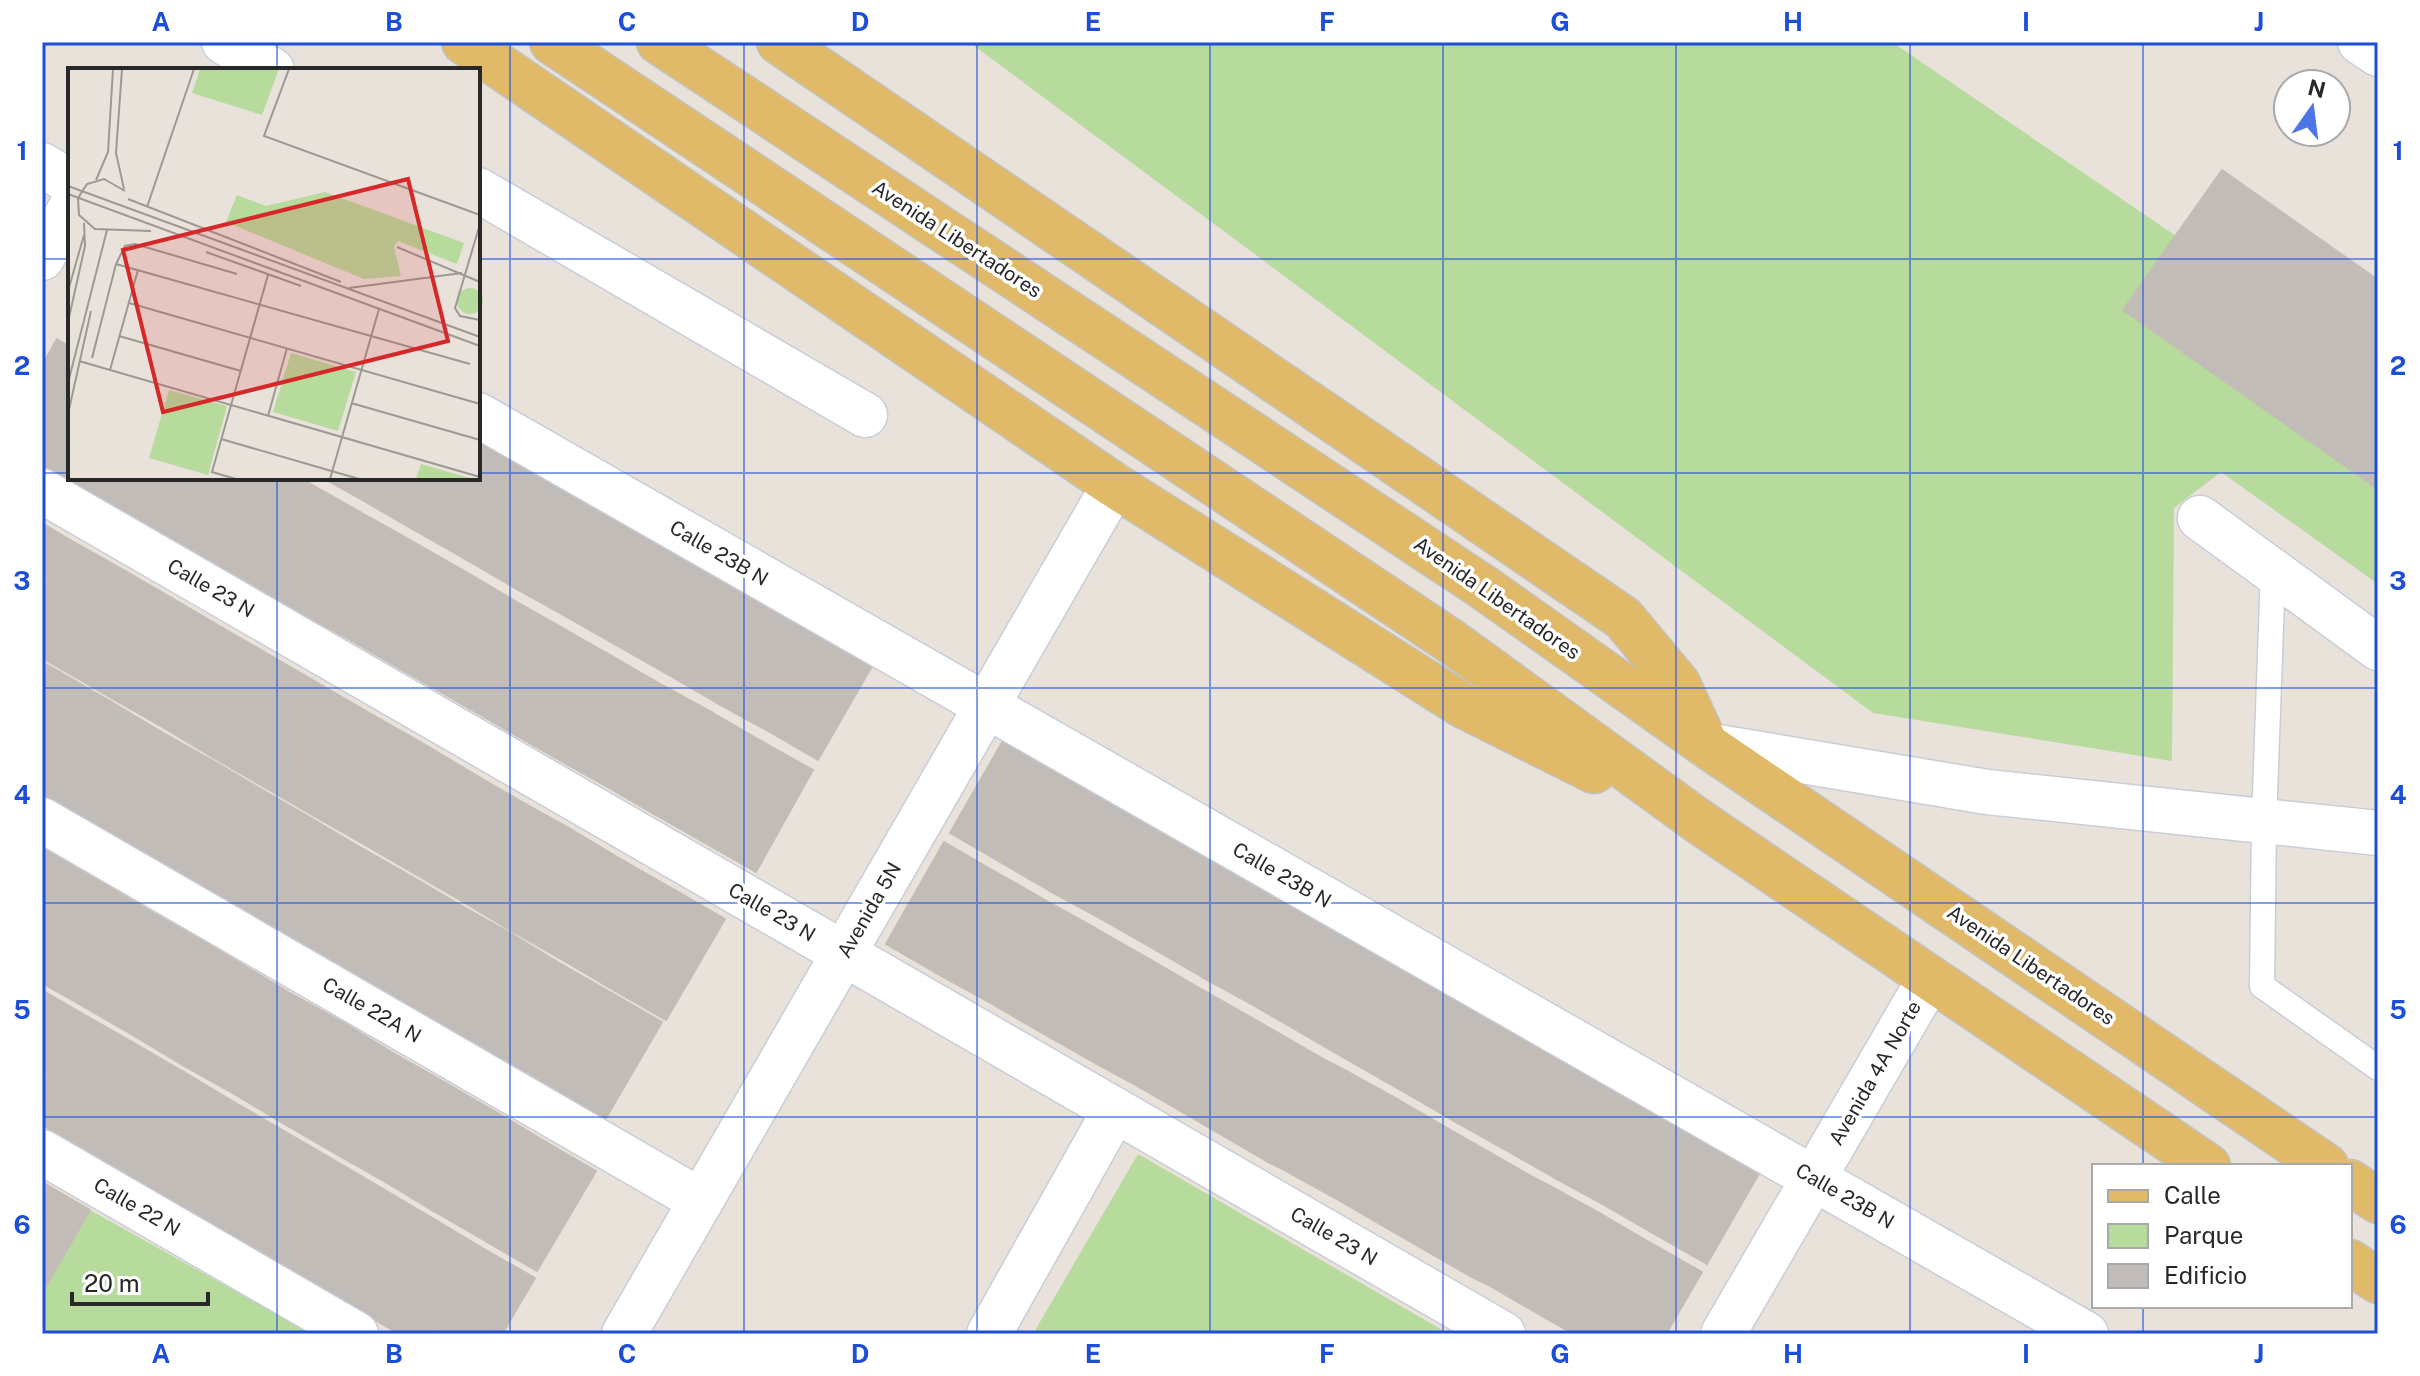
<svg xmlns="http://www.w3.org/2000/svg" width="2420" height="1376" font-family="'Public Sans',sans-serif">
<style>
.green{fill:#b7da9d}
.building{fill:#c1bcb7;stroke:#c4bdb5;stroke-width:2}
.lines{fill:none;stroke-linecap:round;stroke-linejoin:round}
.service-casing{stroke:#c9cdd8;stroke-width:27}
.minor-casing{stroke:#c9cdd8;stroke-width:47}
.primary-casing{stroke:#c3c3c3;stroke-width:47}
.service{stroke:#fff;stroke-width:24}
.minor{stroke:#fff;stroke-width:44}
.primary{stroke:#e0ba69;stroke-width:44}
.grid{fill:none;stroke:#1d4ed8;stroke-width:2;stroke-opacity:0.55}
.labels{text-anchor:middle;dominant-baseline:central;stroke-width:7;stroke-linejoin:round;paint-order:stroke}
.street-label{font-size:20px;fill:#282828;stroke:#fff}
.inset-road{fill:none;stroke:#9c9893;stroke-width:2}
.view{fill:#d62828;fill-opacity:0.15;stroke:#d62828;stroke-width:4}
.inset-edge{fill:none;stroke:#282828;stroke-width:4}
.neatline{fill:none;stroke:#1d4ed8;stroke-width:3}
.grid-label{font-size:26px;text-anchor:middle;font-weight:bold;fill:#1d4ed8}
</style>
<rect width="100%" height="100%" fill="#e9e2db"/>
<!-- green -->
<g class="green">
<polygon points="969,42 1892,42 2378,374 2378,584 2221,472 2174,508 2172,761 1873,713"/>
<polygon points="1138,1154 1449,1334 1033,1334"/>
<polygon points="90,1210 312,1334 42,1334 42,1293"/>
</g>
<!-- building -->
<g class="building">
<polygon points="2222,170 2378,280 2378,489 2123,310"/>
<polygon points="57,339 70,347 70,433 49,469 42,465 42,366"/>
<polygon points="478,432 523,458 465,559 414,530 444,478 478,478"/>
<polygon points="70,433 70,478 111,478 99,498 49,469"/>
<polygon points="523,458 573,486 515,588 465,559"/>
<polygon points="111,478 178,478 150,527 99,498"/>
<polygon points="178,478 245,478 200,555 150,527"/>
<polygon points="245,478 301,478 309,483 251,584 200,555"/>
<polygon points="323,478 377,478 364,501"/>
<polygon points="377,478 444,478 414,530 364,501"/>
<polygon points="309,483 360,512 301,613 251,584"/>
<polygon points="573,486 624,515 565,616 515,588"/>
<polygon points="360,512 410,540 352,641 301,613"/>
<polygon points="624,515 675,544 616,645 565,616"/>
<polygon points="42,523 72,541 42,591"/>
<polygon points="410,540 461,569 402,670 352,641"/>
<polygon points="72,541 122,569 63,670 42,658 42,591"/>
<polygon points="675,544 724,572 667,674 616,645"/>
<polygon points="122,569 172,598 113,699 63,670"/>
<polygon points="461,569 510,598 453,699 402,670"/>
<polygon points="724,572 775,601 717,703 667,674"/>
<polygon points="172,598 223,628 164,728 113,699"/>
<polygon points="510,598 561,627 503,728 453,699"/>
<polygon points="775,601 826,630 768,731 717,703"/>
<polygon points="561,627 612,656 554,757 503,728"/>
<polygon points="223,628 273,657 214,758 164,728"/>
<polygon points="826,630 876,659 818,760 768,731"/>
<polygon points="612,656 662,685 604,785 554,757"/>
<polygon points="273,657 323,686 264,787 214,758"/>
<polygon points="42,662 60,672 42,703"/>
<polygon points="60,672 110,701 51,802 42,797 42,703"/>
<polygon points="662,685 713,713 654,814 604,785"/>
<polygon points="323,686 373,715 314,816 264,787"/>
<polygon points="110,701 160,731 101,831 51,802"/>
<polygon points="713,713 763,742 705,843 654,814"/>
<polygon points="373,715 424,744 365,845 314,816"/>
<polygon points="160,731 210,759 151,860 101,831"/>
<polygon points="1008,732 1058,760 1000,862 950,833"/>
<polygon points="763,742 813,770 756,872 705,843"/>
<polygon points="424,744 474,774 415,874 365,845"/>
<polygon points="210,759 261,789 202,889 151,860"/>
<polygon points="1058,760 1109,789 1050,891 1000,862"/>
<polygon points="474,774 524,803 465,903 415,874"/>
<polygon points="261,789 311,818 252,918 202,889"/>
<polygon points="1109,789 1160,818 1101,919 1050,891"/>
<polygon points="524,803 574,831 515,933 465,903"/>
<polygon points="311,818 360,847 302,948 252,918"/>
<polygon points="1160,818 1209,847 1152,948 1101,919"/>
<polygon points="574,831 624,861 566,962 515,933"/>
<polygon points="944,842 994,871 936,973 886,944"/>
<polygon points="360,847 411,876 352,977 302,948"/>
<polygon points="1209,847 1260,875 1202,977 1152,948"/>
<polygon points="44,849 95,878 42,968 42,853"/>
<polygon points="624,861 675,890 615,991 566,962"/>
<polygon points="994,871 1045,900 987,1001 936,973"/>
<polygon points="1260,875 1311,904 1253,1005 1202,977"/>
<polygon points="411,876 462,906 403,1006 352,977"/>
<polygon points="95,878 145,908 86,1008 42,983 42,968"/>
<polygon points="675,890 725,919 666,1020 615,991"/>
<polygon points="1045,900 1095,928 1037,1030 987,1001"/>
<polygon points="1311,904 1361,933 1303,1034 1253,1005"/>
<polygon points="462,906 512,934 453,1035 403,1006"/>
<polygon points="145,908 195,936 136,1037 86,1008"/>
<polygon points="1095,928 1146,957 1088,1059 1037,1030"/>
<polygon points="1361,933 1411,962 1353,1063 1303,1034"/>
<polygon points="512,934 561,964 503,1064 453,1035"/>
<polygon points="195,936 245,966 186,1067 136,1037"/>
<polygon points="1146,957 1196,986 1139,1087 1088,1059"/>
<polygon points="1411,962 1462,991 1404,1092 1353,1063"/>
<polygon points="561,964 612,993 553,1093 503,1064"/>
<polygon points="245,966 295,996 236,1095 186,1067"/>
<polygon points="1196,986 1247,1015 1189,1116 1139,1087"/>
<polygon points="42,990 83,1014 42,1085"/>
<polygon points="1462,991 1512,1019 1454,1121 1404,1092"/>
<polygon points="612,993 662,1022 603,1123 553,1093"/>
<polygon points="295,996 346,1024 286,1125 236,1095"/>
<polygon points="83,1014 134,1043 74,1143 42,1125 42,1085"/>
<polygon points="1247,1015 1327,1061 1268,1162 1189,1116"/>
<polygon points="1512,1019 1563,1048 1504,1149 1454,1121"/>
<polygon points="346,1024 395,1054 336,1154 286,1125"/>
<polygon points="134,1043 184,1072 125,1173 74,1143"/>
<polygon points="1563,1048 1614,1077 1555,1178 1504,1149"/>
<polygon points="395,1054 446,1083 387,1183 336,1154"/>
<polygon points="1327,1061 1348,1072 1290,1173 1268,1162"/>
<polygon points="184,1072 234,1102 175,1202 125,1173"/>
<polygon points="1348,1072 1399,1100 1340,1201 1290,1173"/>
<polygon points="1614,1077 1664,1105 1606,1206 1555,1178"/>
<polygon points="446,1083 496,1112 437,1213 387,1183"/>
<polygon points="1399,1100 1449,1129 1390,1230 1340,1201"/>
<polygon points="234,1102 284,1131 225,1232 175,1202"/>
<polygon points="1664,1105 1714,1134 1656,1235 1606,1206"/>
<polygon points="496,1112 546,1142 487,1242 437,1213"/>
<polygon points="1449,1129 1529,1175 1470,1276 1390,1230"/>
<polygon points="284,1131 334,1160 275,1261 225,1232"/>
<polygon points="1714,1134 1765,1163 1707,1264 1656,1235"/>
<polygon points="546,1142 596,1171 537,1271 487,1242"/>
<polygon points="334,1160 385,1190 325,1290 275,1261"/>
<polygon points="1529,1175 1550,1186 1492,1287 1470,1276"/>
<polygon points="42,1182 90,1210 42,1293"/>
<polygon points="1550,1186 1601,1214 1542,1316 1492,1287"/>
<polygon points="385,1190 434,1219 375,1320 325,1290"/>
<polygon points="1601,1214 1651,1243 1599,1334 1574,1334 1542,1316"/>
<polygon points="434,1219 484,1249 434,1334 399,1334 375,1320"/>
<polygon points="1651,1243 1702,1272 1666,1334 1599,1334"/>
<polygon points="484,1249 535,1278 502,1334 434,1334"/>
</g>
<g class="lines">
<defs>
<polyline id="service" points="2273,571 2264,822 2262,986 2378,1068"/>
<g id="minor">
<polyline points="224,42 272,70"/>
<polyline points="2360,42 2378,54"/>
<polyline points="42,165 70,182"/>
<polyline points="478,190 865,415"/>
<polyline points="42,258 70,209"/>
<polyline points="478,415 2086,1334"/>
<polyline points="42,491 1503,1334"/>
<polyline points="2200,518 2378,648"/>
<polyline points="1706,745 1987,792 2378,833"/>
<polyline points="42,820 701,1201"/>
<polyline points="42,1152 356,1334"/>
<polyline points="624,1334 1114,485"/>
<polyline points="989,1334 1115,1110"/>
<polyline points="1723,1334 1930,978"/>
</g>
<g id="primary">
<polyline points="464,42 1114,485 1462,705 1594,771"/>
<polyline points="552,42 1449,640 1701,823 2208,1166"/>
<polyline points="659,42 1483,587 1706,745 2326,1166"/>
<polyline points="779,42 1623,618 1678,684 1705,743"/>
<polyline points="2350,1182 2378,1201"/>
<polyline points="2350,1262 2378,1281"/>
</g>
</defs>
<!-- service casing -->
<use href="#service" class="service-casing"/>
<!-- minor casing -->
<use href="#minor" class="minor-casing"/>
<!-- primary casing -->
<use href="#primary" class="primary-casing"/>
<!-- service -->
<use href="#service" class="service"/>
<!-- minor -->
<use href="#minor" class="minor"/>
<!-- primary -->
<use href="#primary" class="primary"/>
</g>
<!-- grid -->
<path class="grid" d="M 277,42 L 277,70M 510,42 L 510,1334M 744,42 L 744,1334M 977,42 L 977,1334M 1210,42 L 1210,1334M 1443,42 L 1443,1334M 1676,42 L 1676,1334M 1910,42 L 1910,1334M 2143,42 L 2143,1166M 42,259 L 70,259M 478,259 L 2378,259M 42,473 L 70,473M 478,473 L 2378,473M 277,478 L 277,1334M 42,688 L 2378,688M 42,903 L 2378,903M 42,1117 L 2378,1117M 2143,1306 L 2143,1334"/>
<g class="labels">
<!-- street labels -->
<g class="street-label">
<text transform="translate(957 239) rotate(33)">Avenida Libertadores</text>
<text transform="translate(719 553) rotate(30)">Calle 23B N</text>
<text transform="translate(211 588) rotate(30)">Calle 23 N</text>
<text transform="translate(1497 598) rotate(35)">Avenida Libertadores</text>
<text transform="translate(1282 875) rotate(30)">Calle 23B N</text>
<text transform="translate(869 910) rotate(-60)">Avenida 5N</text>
<text transform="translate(772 912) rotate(30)">Calle 23 N</text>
<text transform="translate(2031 965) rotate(34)">Avenida Libertadores</text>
<text transform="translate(372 1010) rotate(30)">Calle 22A N</text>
<text transform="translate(1875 1073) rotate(-60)">Avenida 4A Norte</text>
<text transform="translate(1845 1196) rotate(30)">Calle 23B N</text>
<text transform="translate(137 1207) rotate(30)">Calle 22 N</text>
<text transform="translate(1334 1236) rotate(30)">Calle 23 N</text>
</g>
</g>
<!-- overview -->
<g transform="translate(68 68)">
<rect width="412" height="412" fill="#e9e2db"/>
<path d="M 132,1 L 211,1 L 194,47 L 124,25 ZM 257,124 L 396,175 L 389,196 L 330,173 L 326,179 L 333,208 L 296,211 L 158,154 L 169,127 L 198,138 ZM389 233a13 13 0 1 1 26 0a13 13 0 1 1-26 0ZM 223,285 L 288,304 L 270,363 L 205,344 ZM 101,322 L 159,338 L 140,407 L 81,390 ZM 353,396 L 405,411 L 348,411 Z" fill="#b7da9d"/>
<path class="inset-road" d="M 54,1 L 48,85 L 56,121M 221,1 L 196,68 L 412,147M 28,112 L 40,84 L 45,1M 0,118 L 412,269M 57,123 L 36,111 L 19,116 L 10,130 L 11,147 L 27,161 L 83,163M 0,126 L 412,278M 60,131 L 273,214M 79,139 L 126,1M 412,156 L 387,240 L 392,248 L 412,252M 329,179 L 412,214M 138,184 L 233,218M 48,196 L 402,296M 281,220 L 394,205M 0,223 L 16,167M 61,235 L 412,336M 0,254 L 17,178 L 16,155M 51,268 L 173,303M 24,290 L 48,196 L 57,178 L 67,176 L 169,206M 11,293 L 412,409M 42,302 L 70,202M 0,315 L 39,162M 283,335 L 412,372M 0,346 L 23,243M 200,348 L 219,280M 153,371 L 291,411M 168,411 L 144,404 L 200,207M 262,411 L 311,241"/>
<path class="view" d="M 340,111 L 380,273 L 95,344 L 55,182 Z"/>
<rect width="412" height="412" class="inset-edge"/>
</g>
<!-- border -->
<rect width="2420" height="1376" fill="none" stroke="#ffffff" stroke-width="88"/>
<!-- legend -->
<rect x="2092" y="1164" width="260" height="144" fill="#ffffff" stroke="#a9a9a9" stroke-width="2"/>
<rect x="2108" y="1190" width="40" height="12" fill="#e0ba69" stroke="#a9a9a9" stroke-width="2"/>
<text x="2164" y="1204" font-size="24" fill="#282828">Calle</text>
<rect x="2108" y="1224" width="40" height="24" fill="#b7da9d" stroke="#a9a9a9" stroke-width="2"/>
<text x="2164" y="1244" font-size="24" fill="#282828">Parque</text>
<rect x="2108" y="1264" width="40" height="24" fill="#c1bcb7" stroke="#a9a9a9" stroke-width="2"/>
<text x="2164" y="1284" font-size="24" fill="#282828">Edificio</text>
<!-- north arrow -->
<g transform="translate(2312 108) rotate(14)"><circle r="38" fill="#ffffff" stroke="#a9a9a9" stroke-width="2"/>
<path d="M0-6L14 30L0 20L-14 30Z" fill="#4c75e5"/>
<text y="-12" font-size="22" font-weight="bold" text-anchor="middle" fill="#282828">N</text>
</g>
<!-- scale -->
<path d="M72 1292v12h136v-12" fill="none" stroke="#282828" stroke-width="4"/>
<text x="84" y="1292" font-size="24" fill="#282828" stroke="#ffffff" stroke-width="6" paint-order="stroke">20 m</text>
<rect x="44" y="44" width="2332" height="1288" class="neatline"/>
<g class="grid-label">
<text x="161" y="31">A</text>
<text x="394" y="31">B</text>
<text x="627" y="31">C</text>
<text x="860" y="31">D</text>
<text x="1093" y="31">E</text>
<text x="1327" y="31">F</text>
<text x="1560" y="31">G</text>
<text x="1793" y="31">H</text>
<text x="2026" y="31">I</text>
<text x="2259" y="31">J</text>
<text x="22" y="160">1</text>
<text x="2398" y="160">1</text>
<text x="22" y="375">2</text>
<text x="2398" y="375">2</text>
<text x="22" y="590">3</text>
<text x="2398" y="590">3</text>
<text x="22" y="804">4</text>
<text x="2398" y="804">4</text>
<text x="22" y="1019">5</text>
<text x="2398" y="1019">5</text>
<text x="22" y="1234">6</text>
<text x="2398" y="1234">6</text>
<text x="161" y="1363">A</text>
<text x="394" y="1363">B</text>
<text x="627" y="1363">C</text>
<text x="860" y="1363">D</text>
<text x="1093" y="1363">E</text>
<text x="1327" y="1363">F</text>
<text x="1560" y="1363">G</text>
<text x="1793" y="1363">H</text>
<text x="2026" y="1363">I</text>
<text x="2259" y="1363">J</text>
</g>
</svg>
